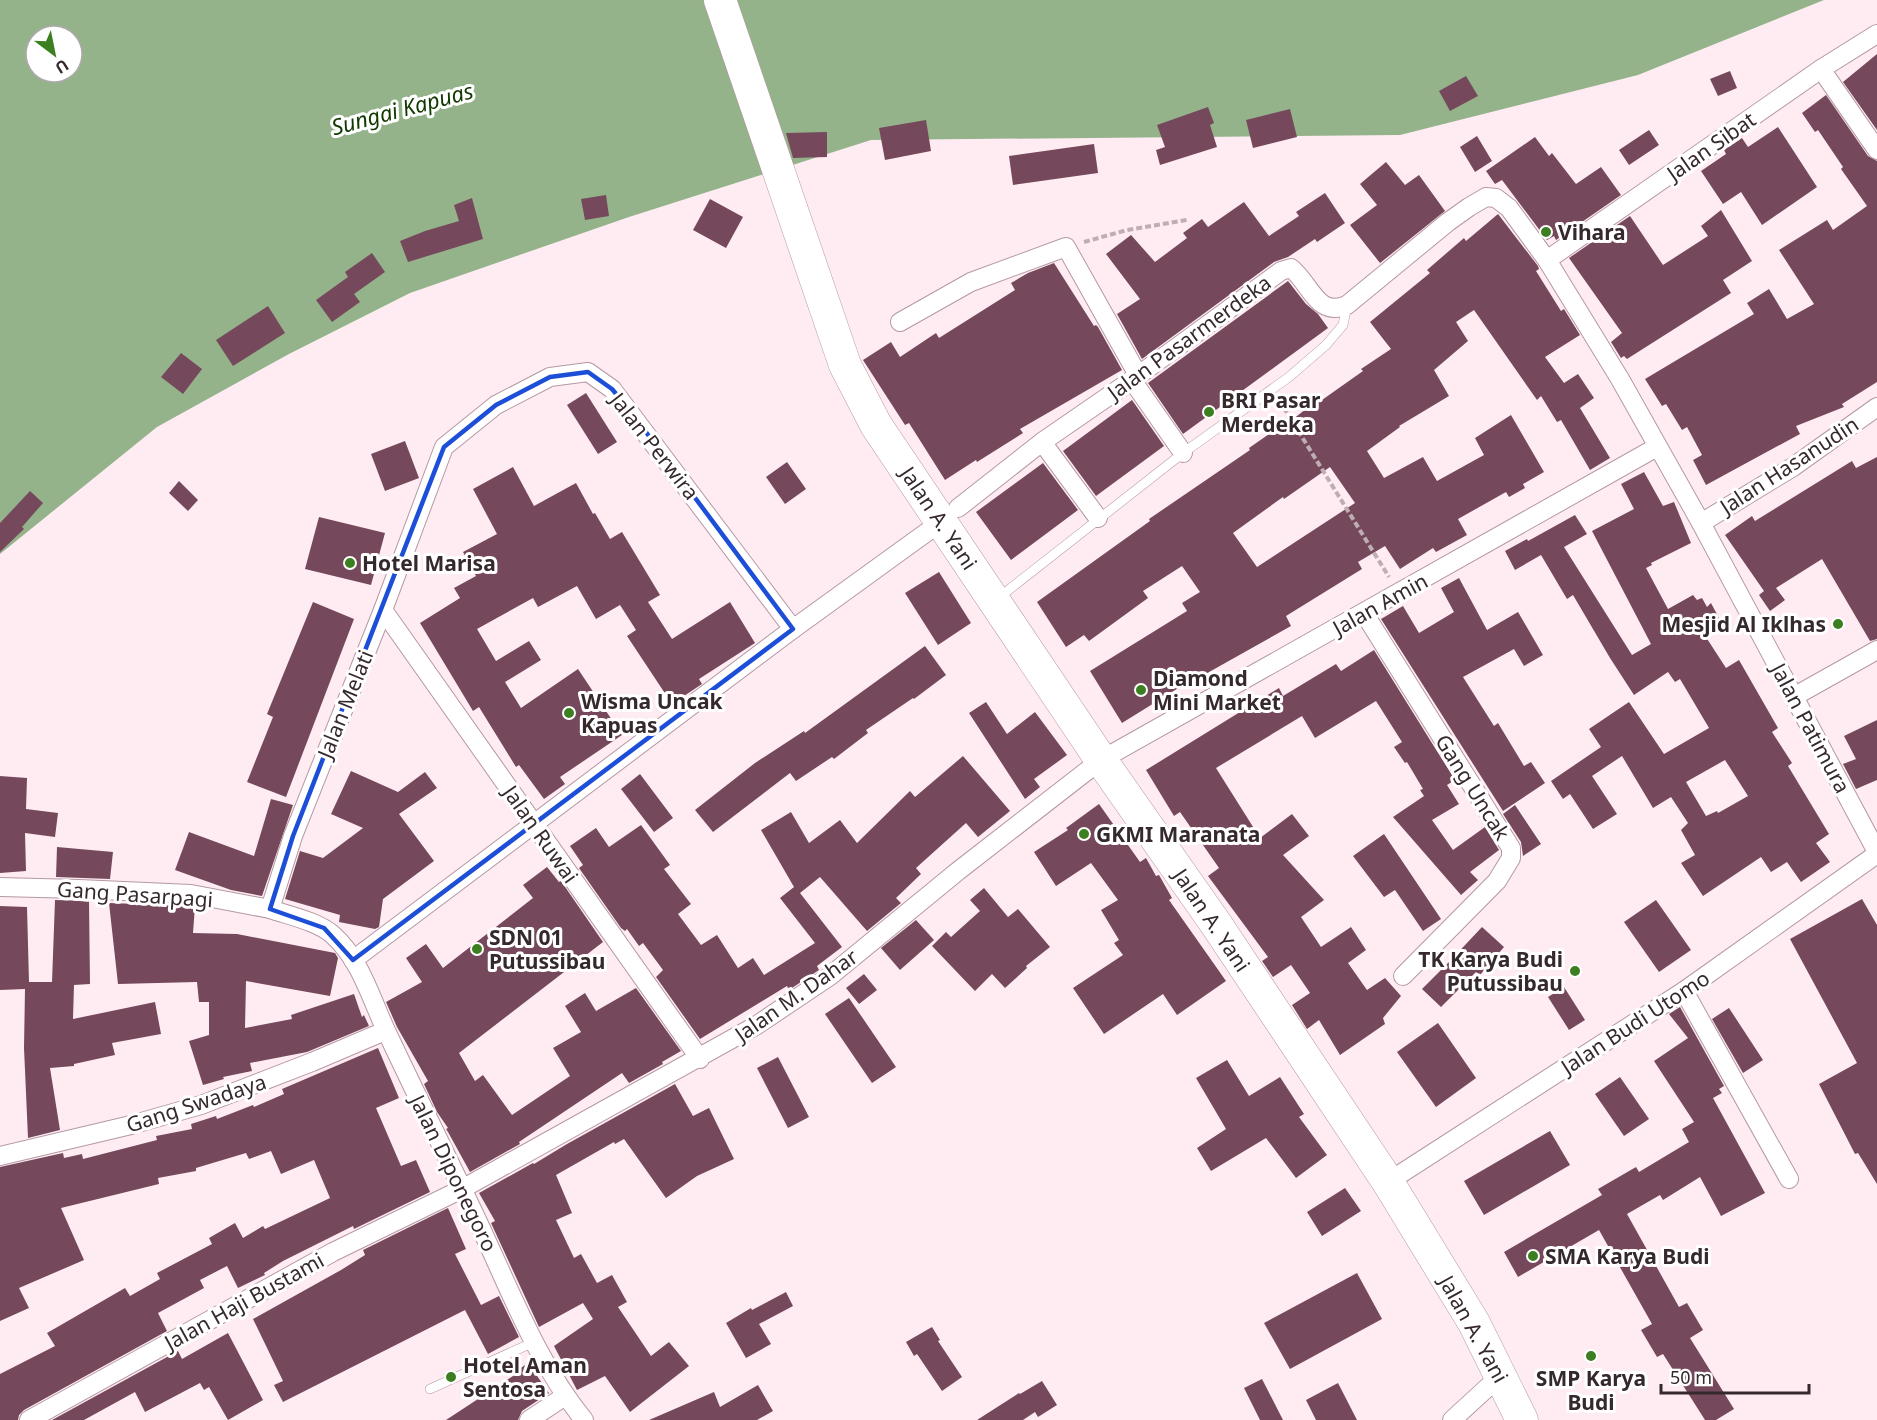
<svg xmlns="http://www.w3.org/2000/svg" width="1877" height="1420" font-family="'Noto Sans',sans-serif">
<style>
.water{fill:#95b38b;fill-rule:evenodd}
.building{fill:#75495b;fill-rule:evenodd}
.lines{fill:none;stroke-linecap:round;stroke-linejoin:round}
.service-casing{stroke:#b598a3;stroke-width:10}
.minor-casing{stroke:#b598a3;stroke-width:20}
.trunk-casing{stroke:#b598a3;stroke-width:33}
.path{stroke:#beadb3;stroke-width:4;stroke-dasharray:6 3;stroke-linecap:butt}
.service{stroke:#fff;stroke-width:9}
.minor{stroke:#fff;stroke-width:18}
.trunk{stroke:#fff;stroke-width:32}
.marked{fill:none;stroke:#1d4ed8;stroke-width:4.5;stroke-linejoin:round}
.poi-dot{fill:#3c7f21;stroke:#fff;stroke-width:2}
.labels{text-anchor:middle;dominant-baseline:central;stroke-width:6;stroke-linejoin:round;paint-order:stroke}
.street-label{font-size:21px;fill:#35292d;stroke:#fff}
.poi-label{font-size:21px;font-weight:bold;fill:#35292d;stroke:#fff;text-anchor:start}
.water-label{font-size:22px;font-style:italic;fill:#113900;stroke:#fff}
</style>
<rect width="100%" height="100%" fill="#ffecf3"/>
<!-- water -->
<path class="water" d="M 0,0 L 1824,0 L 1638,75 L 1400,135 L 871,140 L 629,217 L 410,293 L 289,354 L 157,427 L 0,554 ZM 36,36 L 72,36 L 72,72 L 36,72 Z"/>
<!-- building -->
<g class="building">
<polygon points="1877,54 1877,130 1843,82"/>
<polygon points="1730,71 1737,88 1718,96 1710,79"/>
<polygon points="1466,76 1478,96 1450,111 1439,91"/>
<polygon points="1826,95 1868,156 1877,161 1877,382 1842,404 1844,407 1796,426 1800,434 1706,485 1693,460 1702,455 1687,427 1682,430 1666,404 1662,406 1645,379 1754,314 1747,303 1769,289 1787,319 1814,304 1779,250 1827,220 1833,230 1867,206 1841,169 1843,167 1818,130 1815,132 1802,113"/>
<polygon points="1208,107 1214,123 1210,125 1217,147 1160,165 1156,150 1165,147 1157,125"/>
<polygon points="1290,109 1297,137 1253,148 1246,120"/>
<polygon points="926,120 931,151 885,160 879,128"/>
<polygon points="1778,127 1817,187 1762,225 1741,192 1723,204 1701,171 1726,154 1724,150 1742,138 1748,147"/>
<polygon points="1649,130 1659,145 1629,165 1619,150"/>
<polygon points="827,132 827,157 793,158 786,133"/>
<polygon points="1477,136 1492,161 1475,172 1460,147"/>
<polygon points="1535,137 1549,156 1552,153 1576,184 1601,167 1621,195 1556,240 1554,236 1547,240 1502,180 1495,184 1486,171"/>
<polygon points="1094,144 1098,173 1013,185 1009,156"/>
<polygon points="1386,162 1405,185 1419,175 1445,211 1380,263 1350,225 1377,205 1360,184"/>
<polygon points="1325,193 1345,223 1317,242 1315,239 1288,257 1274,262 1142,359 1117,314 1140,299 1106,254 1131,235 1155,262 1187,238 1183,233 1202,219 1208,227 1244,202 1269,236 1299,216 1296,212"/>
<polygon points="606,195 609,216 585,220 581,199"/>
<polygon points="472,198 483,239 408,262 400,241 425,231 459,221 454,205"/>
<polygon points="710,199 743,217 726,248 693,230"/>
<polygon points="1721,210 1752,261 1723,280 1731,293 1627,359 1624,356 1621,358 1611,342 1622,333 1569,258 1630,216 1663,265 1708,236 1701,226"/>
<path d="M 1498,214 L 1538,266 L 1539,269 L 1536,271 L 1561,311 L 1564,309 L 1580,335 L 1545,357 L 1564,383 L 1578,374 L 1594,398 L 1580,408 L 1610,458 L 1590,470 L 1561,420 L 1557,422 L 1541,396 L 1537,400 L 1474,310 L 1456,322 L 1468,341 L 1434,370 L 1449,396 L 1399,426 L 1400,427 L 1367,451 L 1384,478 L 1423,457 L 1437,481 L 1484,455 L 1475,438 L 1511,415 L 1544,472 L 1523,484 L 1525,488 L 1509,497 L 1506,492 L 1458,519 L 1467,535 L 1436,552 L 1433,548 L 1400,569 L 1385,546 L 1358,562 L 1362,569 L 1286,616 L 1291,626 L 1202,676 L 1201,674 L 1122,723 L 1090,671 L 1187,611 L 1182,603 L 1200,592 L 1182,566 L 1143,591 L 1148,598 L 1089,641 L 1084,635 L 1066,647 L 1037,602 L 1150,521 L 1149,519 L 1250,450 L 1249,448 L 1272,432 L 1274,434 L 1320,398 L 1322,400 L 1363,371 L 1361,369 L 1391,349 L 1370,322 L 1430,273 L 1427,270 L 1464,238 L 1466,241 ZM 1330,467 L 1355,503 L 1257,567 L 1233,533 L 1283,497 L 1284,499 Z"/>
<polygon points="372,253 385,272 354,294 360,302 332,322 316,300 348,277 345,272"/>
<polygon points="1054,263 1094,326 1096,325 1098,327 1122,370 1020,429 1023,433 977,462 976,460 945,480 909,423 905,425 863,360 891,342 900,357 936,333 939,338 1015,290 1011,283 1028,273"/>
<polygon points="1288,281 1306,304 1318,314 1328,328 1183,434 1148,383"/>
<polygon points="268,306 285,333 233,366 216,340"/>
<polygon points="181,353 202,369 183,394 161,377"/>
<polygon points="586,393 617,442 598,454 567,405"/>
<polygon points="1132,400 1164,446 1096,496 1063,451"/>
<polygon points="405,441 419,478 385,491 371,454"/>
<polygon points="1877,457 1877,639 1870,641 1822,559 1776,588 1785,600 1770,611 1759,595 1764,591 1725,535 1752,516 1755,521 1852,461 1856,468"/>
<polygon points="787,462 806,489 785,504 766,477"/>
<polygon points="1043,463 1078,510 1011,560 976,512"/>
<polygon points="513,467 534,506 576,483 593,514 595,513 610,539 622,532 660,595 648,602 672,639 730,602 755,643 699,679 702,684 672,704 627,636 636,630 620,605 596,619 577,586 538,607 533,598 477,629 496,661 529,641 541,660 505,682 521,708 578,669 622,735 560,777 565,784 544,799 519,765 516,767 479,707 473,711 420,623 460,598 454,588 476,576 463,552 497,534 473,489"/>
<path d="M 1644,472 L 1663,506 L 1674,502 L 1691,543 L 1651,563 L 1652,565 L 1646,568 L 1668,609 L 1693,595 L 1697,600 L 1702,598 L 1707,607 L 1711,603 L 1720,620 L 1702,631 L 1726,668 L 1739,660 L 1778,728 L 1772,732 L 1792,763 L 1788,766 L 1829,834 L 1816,843 L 1830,862 L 1801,882 L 1787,862 L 1771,872 L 1761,857 L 1703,896 L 1681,863 L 1695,855 L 1681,830 L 1688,823 L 1671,797 L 1653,808 L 1622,756 L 1592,776 L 1617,814 L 1593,829 L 1570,794 L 1563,799 L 1551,781 L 1601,747 L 1589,729 L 1629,702 L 1664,754 L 1709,728 L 1680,679 L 1675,682 L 1668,672 L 1634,695 L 1610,658 L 1573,595 L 1567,599 L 1541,555 L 1515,570 L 1505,551 L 1527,539 L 1528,541 L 1575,515 L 1587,534 L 1564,547 L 1632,655 L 1651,644 L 1592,531 L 1634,509 L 1621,484 ZM 1725,760 L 1748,796 L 1718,813 L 1717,811 L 1706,816 L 1686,782 Z"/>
<polygon points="179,481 198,500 188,511 169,493"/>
<polygon points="30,491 43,503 22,527 24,529 0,552 0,523"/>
<polygon points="319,517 385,533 371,585 305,569"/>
<polygon points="939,572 971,623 938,645 905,593"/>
<polygon points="1459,578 1487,630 1518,612 1543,655 1524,666 1514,649 1463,677 1494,726 1498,723 1524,766 1531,762 1545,783 1503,811 1381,619 1403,606 1419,633 1454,612 1441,588"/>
<polygon points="313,602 354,619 286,797 247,782 273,717 267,714"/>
<polygon points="925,646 946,675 914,699 913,698 866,730 868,733 834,759 832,757 796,781 790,773 713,832 695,810 755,763 804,731 805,733"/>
<polygon points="1374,650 1455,780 1447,785 1459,804 1432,820 1453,850 1485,827 1499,850 1470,872 1478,880 1461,895 1393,817 1424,796 1420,790 1423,789 1407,762 1405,763 1394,747 1402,742 1376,701 1315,738 1302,716 1216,768 1260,838 1292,814 1309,836 1283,855 1324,900 1301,917 1321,947 1351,927 1366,950 1348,963 1367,990 1385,978 1401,996 1383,1018 1385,1024 1340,1055 1319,1020 1307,1029 1292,1005 1310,993 1291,965 1273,977 1262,961 1268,957 1208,876 1219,868 1180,812 1174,816 1146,770 1279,688 1283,696 1336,664 1341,671"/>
<polygon points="986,702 1007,734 1035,712 1067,755 1034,779 1040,787 1025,799 969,713"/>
<polygon points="1877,720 1877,780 1856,789 1843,764 1856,759 1844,736"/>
<polygon points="963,756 1010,811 978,837 966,823 916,868 921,874 896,898 901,903 867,931 820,877 800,893 842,947 817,966 819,970 789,990 787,986 700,1039 656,977 663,970 643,943 639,946 627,929 625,931 621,928 579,868 583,865 570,846 596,828 609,847 641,825 670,865 664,869 691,904 678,914 701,945 717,935 738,968 753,958 764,975 815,943 780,898 794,887 761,830 791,812 809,843 840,820 857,843 910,791 915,797"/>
<polygon points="351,771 398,792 425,772 437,788 399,814 434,861 383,899 379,927 375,929 339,922 340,915 285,899 300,851 323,858 363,828 331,814"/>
<polygon points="640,774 673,818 654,832 621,789"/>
<polygon points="0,776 27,778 26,809 58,813 55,837 25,833 26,871 0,873"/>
<polygon points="271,799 293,805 262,896 231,890 175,870 189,832 254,856"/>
<polygon points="1099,804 1140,862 1146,858 1156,876 1159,875 1172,898 1169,900 1226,981 1177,1015 1163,994 1104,1034 1073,988 1123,955 1114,943 1119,940 1101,910 1118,900 1091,863 1056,886 1034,852 1068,830 1066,828"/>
<polygon points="1515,805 1541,844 1523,856 1521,842 1503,814"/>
<polygon points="1384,834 1441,919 1423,931 1395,890 1384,897 1353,856"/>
<polygon points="57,847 113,852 110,879 56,877"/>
<polygon points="547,867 559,882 561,881 603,942 459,1053 475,1081 483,1075 512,1115 570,1076 553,1048 581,1032 565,1006 585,993 596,1011 636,988 681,1051 662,1062 663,1064 629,1083 622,1073 519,1142 520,1144 470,1172 448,1132 446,1129 448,1128 437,1112 424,1084 428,1081 397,1027 386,1002 422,982 406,958 426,944 443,968 533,898 523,885"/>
<polygon points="984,888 1008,917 1018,909 1050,947 1026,966 1027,968 1005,988 992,974 975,991 932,946 946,932 951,937 980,911 970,900"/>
<polygon points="1862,899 1877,925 1877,1184 1858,1153 1855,1154 1819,1084 1857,1063 1790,939"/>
<polygon points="55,900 89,901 90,984 74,985 73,1019 155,1002 161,1034 112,1043 115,1055 74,1064 74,1066 50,1068 60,1130 28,1138 24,1048 25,989 0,990 0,906 27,907 29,982 52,982"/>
<polygon points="1656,900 1691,950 1659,972 1624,922"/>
<polygon points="109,903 195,906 193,933 237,934 335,953 338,958 330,996 246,981 245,1028 292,1019 291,1015 354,994 362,1017 364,1015 369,1026 307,1052 250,1063 252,1071 223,1077 224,1079 203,1085 189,1041 209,1035 209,1002 199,1002 197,982 118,984"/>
<polygon points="916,920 934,940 900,970 881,948"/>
<polygon points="1482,927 1504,947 1480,975 1476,972 1441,1007 1422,989 1450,961"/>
<polygon points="864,974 877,990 859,1004 846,988"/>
<polygon points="1564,987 1585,1020 1569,1030 1548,997"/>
<polygon points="849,998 896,1067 872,1083 825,1014"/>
<polygon points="1680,1007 1724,1086 1719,1089 1722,1093 1713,1098 1765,1193 1721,1216 1700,1177 1663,1200 1660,1195 1627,1214 1679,1307 1687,1303 1703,1330 1690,1338 1734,1409 1716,1420 1705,1420 1663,1354 1657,1357 1641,1330 1652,1324 1599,1230 1518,1277 1504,1252 1602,1195 1598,1189 1636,1167 1639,1172 1689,1142 1682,1129 1694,1122 1654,1061 1688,1038 1669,1014"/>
<polygon points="1729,1008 1763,1060 1743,1073 1712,1019"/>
<polygon points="1438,1023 1476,1078 1436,1107 1397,1052"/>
<polygon points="378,1048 399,1098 376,1108 401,1166 416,1160 430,1192 354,1229 353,1226 283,1261 264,1273 265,1275 238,1288 227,1266 200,1280 204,1288 158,1313 167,1331 24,1410 19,1415 18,1420 0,1420 0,1374 55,1346 47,1333 125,1288 130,1296 160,1279 157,1273 212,1244 209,1238 235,1223 243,1238 263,1226 265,1229 330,1198 314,1160 281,1174 271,1151 249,1159 246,1153 196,1168 196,1171 158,1178 159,1184 61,1208 84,1260 19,1288 29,1308 0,1321 0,1167 63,1153 64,1158 82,1154 83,1159 157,1140 156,1136 192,1129 191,1124 216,1116 217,1119 253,1105 254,1107 284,1094 282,1089"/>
<polygon points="778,1057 809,1117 788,1128 757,1068"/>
<polygon points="1227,1060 1249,1096 1280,1077 1304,1114 1299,1117 1327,1155 1296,1178 1266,1138 1211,1171 1197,1148 1226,1129 1196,1078"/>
<polygon points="1620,1077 1649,1119 1624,1136 1595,1094"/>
<polygon points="675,1084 693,1116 709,1108 734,1159 697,1176 666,1198 624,1139 615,1144 614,1142 556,1175 572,1213 556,1220 574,1258 581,1254 597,1283 612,1275 627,1302 618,1307 651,1356 669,1342 689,1366 630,1412 605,1376 577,1390 554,1346 593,1319 583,1303 539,1327 491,1223 495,1221 479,1193 533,1163 534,1164 567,1144"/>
<polygon points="1550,1131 1570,1165 1484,1215 1464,1181"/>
<polygon points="1345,1188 1361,1211 1322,1236 1307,1212"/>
<polygon points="448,1208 466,1249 455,1254 481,1305 499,1296 519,1337 488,1354 465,1310 283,1402 274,1385 283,1381 253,1319 341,1270 365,1255 363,1250"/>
<polygon points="1357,1273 1382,1319 1290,1369 1264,1323"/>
<polygon points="786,1292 793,1306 759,1324 771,1344 746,1358 726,1323 751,1308 752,1310"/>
<polygon points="932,1327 940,1340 938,1341 962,1377 942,1391 917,1354 914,1356 906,1342"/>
<polygon points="228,1333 263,1400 228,1420 209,1387 204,1390 200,1383 145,1412 135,1392 84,1420 52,1420 178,1351 182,1359"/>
<polygon points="528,1363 549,1393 522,1411 518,1420 446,1420 516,1374 515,1372"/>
<polygon points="1262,1379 1283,1420 1260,1420 1244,1388"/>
<polygon points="1042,1381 1057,1405 1038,1417 1035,1412 1023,1420 977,1420 1019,1393 1020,1394"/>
<polygon points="1338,1383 1357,1420 1316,1420 1306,1400"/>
<polygon points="758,1385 773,1411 757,1420 649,1420 714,1392 720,1407"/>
</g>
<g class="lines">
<defs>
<g id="service">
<polyline points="997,599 1183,453 1289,377 1326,345 1343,325 1347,305"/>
<polyline points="430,1389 534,1342"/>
</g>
<g id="minor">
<polyline points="1821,69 1877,150"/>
<polyline points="1547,260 1821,69 1877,34"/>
<polyline points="900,322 971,282 1066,247 1138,375"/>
<polyline points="1132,380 1183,453"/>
<polyline points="1042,442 1098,518"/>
<path d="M 958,508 L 1042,442 L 1132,380 L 1281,271 L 1291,268 C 1311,284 1317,318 1347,305 L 1448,222 L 1469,207 L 1486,197 L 1496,198 L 1509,208 L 1547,260 L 1620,379 L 1701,523 L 1877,852"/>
<polyline points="1701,523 1793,467 1877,407"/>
<polyline points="383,610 700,1059"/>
<polyline points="1364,613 1511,848 1511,858 1497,881 1403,976"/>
<polyline points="1795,696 1877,650"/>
<polyline points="0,887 79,889 191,894 270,909"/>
<polyline points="353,960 793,629 927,532"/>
<polyline points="1684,991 1789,1179"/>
<polyline points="0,1156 131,1125 201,1105 312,1062 385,1031"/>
<polyline points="1388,1182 1684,991 1877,854"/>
<polyline points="29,1420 333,1252 462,1189 757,1025 830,976 958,871 1101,760 1657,447"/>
<polyline points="529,1420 565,1396"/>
<path d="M 584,1420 C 540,1366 514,1300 485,1237 C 455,1172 422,1107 391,1041 C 373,1006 363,962 333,935 C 317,921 290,916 270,909 L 293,836 L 383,610 L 444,447 L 496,405 L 550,377 L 588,372 L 612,389 L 793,629"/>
<polyline points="1452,1420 1501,1375"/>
</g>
<polyline id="trunk" points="720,0 845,365 876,425 1101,760 1216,924 1388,1182 1474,1323 1522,1420"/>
</defs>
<!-- service casing -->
<use href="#service" class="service-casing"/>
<!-- minor casing -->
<use href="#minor" class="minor-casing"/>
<!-- trunk casing -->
<use href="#trunk" class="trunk-casing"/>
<!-- path -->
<g class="path">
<polyline points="1084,242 1127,230 1187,220"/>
<polyline points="1279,400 1389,577"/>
</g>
<!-- service -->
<use href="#service" class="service"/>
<!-- minor -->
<use href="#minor" class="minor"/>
<!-- trunk -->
<use href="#trunk" class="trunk"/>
</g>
<!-- marked area -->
<path class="marked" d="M 588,372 L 612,389 L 631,412 L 793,629 L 353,960 L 324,928 L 270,909 L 293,836 L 444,447 L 496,405 L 550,377 Z"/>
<!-- markers -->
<g class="poi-dot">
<circle cx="1546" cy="232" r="6"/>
<circle cx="1209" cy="412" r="6"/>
<circle cx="350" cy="563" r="6"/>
<circle cx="1838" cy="624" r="6"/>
<circle cx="1141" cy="690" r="6"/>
<circle cx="569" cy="713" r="6"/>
<circle cx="1084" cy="834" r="6"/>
<circle cx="477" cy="949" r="6"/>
<circle cx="1575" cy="971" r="6"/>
<circle cx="1533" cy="1256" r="6"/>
<circle cx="1591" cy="1356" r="6"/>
<circle cx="451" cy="1377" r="6"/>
</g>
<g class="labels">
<!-- street labels -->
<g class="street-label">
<text transform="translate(1711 146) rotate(-35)">Jalan Sibat</text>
<text transform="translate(1189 337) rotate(-36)">Jalan Pasarmerdeka</text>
<text transform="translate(655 446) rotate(52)">Jalan Perwira</text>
<text transform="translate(1789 465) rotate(-33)">Jalan Hasanudin</text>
<text transform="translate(939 518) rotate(56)">Jalan A. Yani</text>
<text transform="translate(1380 604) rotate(-29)">Jalan Amin</text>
<text transform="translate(345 704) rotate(-68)">Jalan Melati</text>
<text transform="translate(1811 728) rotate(62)">Jalan Patimura</text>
<text transform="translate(1473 787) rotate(58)">Gang Uncak</text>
<text transform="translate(541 834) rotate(55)">Jalan Ruwai</text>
<text transform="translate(135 894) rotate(4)">Gang Pasarpagi</text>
<text transform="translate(1212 920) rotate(56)">Jalan A. Yani</text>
<text transform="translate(796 995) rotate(-35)">Jalan M. Dahar</text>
<text transform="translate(1635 1022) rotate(-33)">Jalan Budi Utomo</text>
<text transform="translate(196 1103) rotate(-18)">Gang Swadaya</text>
<text transform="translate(454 1173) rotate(64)">Jalan Diponegoro</text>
<text transform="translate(244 1301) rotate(-29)">Jalan Haji Bustami</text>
<text transform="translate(1474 1329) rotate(61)">Jalan A. Yani</text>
</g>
<!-- poi labels -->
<g class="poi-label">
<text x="1558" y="232">Vihara</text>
<text x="1221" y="400">BRI Pasar<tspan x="1221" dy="24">Merdeka</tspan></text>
<text x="362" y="563">Hotel Marisa</text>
<text x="1826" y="624" text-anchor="end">Mesjid Al Iklhas</text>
<text x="1153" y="678">Diamond<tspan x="1153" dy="24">Mini Market</tspan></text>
<text x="581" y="701">Wisma Uncak<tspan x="581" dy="24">Kapuas</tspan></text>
<text x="1096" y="834">GKMI Maranata</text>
<text x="489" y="937">SDN 01<tspan x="489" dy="24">Putussibau</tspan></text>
<text x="1563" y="959" text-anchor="end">TK Karya Budi<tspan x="1563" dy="24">Putussibau</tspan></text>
<text x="1545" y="1256">SMA Karya Budi</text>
<text x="463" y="1365">Hotel Aman<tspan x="463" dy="24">Sentosa</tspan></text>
<text x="1591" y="1378" text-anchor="middle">SMP Karya<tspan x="1591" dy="24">Budi</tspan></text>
</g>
<!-- water labels -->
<g class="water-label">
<text transform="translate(402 108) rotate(-15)">Sungai Kapuas</text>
</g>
</g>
<!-- north arrow -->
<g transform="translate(54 54) rotate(148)"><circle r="28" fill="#ffffff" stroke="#aea9ab" stroke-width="1.5"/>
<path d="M0-4.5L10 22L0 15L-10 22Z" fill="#3c7f21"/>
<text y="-9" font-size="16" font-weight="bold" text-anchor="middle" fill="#35292d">U</text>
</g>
<!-- scale -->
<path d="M1661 1384v9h148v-9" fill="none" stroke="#35292d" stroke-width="3"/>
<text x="1670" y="1384" font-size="18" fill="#35292d" stroke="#ffffff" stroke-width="4.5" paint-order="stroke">50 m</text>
</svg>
